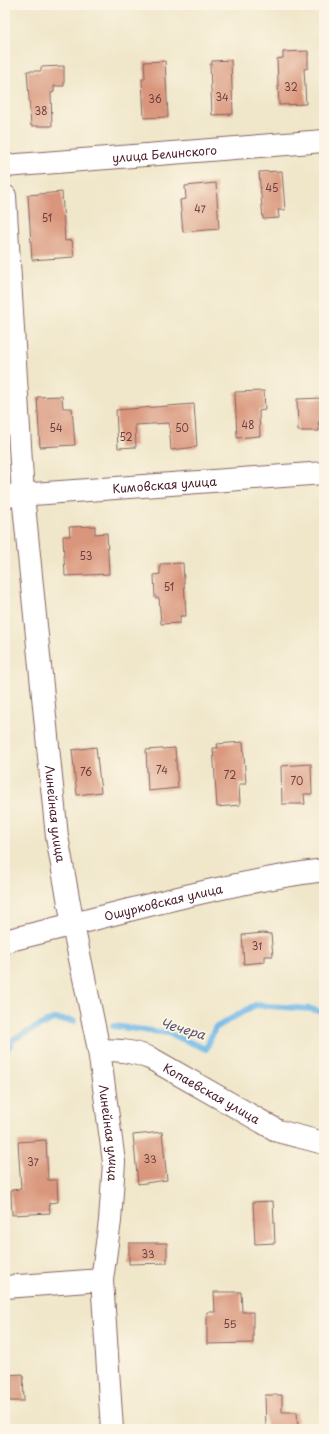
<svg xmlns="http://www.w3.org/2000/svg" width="329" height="1434" font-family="'Playpen Sans',sans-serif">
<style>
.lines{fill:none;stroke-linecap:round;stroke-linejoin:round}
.stream{stroke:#71b9e9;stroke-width:6}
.building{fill:#d9967b}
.minor-casing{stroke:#846563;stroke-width:24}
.minor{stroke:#fff;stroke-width:22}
.labels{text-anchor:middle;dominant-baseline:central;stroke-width:3.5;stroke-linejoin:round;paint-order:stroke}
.number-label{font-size:10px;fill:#6e3d3f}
.street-label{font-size:12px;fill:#4a1f2b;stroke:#fcf5e5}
.water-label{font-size:13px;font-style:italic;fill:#58556e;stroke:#fcf5e5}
</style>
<rect width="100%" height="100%" fill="#fcf5e5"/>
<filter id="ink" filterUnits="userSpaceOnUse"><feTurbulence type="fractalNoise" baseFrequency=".025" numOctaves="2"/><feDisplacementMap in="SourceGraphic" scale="8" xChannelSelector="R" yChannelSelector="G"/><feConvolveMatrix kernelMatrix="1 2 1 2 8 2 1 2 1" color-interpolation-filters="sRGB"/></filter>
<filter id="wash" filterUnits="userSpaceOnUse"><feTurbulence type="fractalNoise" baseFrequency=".012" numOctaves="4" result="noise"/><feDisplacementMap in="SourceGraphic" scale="16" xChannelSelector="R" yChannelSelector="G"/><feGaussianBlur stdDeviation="0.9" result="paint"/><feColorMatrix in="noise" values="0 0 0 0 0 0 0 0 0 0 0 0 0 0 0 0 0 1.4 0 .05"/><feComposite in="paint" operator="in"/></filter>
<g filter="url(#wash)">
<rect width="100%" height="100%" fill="#f0e7ca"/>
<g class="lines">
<!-- stream -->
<g class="stream">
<polyline points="113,1026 168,1033 206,1049 215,1028 255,1005 311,1009 324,1013"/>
<polyline points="5,1053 14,1039 53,1019 74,1021"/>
</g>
</g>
<g id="blocks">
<!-- building -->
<g class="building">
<polygon points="308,51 308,68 304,69 306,104 279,105 277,59 283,58 283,52"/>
<polygon points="231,60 233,114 212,115 210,64 212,64 212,61"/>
<polygon points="165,61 168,117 144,118 142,79 145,79 144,62"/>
<polygon points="64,66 64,86 54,86 54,92 51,93 52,126 31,126 27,71 41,71 41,67"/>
<polygon points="282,171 285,210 278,210 279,218 263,219 259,172"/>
<polygon points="216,183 219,229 183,232 180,200 186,199 185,186"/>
<polygon points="62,192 65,241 72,240 74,257 32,260 28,195"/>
<polygon points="264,391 265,410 259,411 260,436 237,438 235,392"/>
<polygon points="62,396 63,408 72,408 75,445 40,447 37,397"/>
<polygon points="324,398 324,422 318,422 319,431 298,431 297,399"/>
<polygon points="194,404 197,447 171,450 169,423 135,425 136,447 118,448 116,410"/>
<polygon points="95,526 95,534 107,533 109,574 65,576 63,536 70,536 69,527"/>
<polygon points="183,563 186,616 180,616 180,623 161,624 159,598 155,598 154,575 160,574 160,564"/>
<polygon points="243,742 246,784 239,784 240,805 217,807 213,748 218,748 217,744"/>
<polygon points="96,747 101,792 77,795 72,750"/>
<polygon points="175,748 178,788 148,791 146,750"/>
<polygon points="311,764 312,794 304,794 305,804 282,804 281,766"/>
<polygon points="263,933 271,934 273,956 265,956 265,962 244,964 242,935"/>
<polygon points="162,1132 167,1180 138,1184 133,1135"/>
<polygon points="46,1140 48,1180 57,1180 58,1202 49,1203 50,1213 12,1215 11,1190 21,1189 18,1142"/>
<polygon points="273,1201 275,1243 255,1244 253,1202"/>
<polygon points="129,1243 167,1243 167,1263 129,1264"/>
<polygon points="214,1292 241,1292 242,1312 253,1312 253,1343 207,1344 207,1312 215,1312"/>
<polygon points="23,1374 24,1401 7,1401 6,1375"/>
<polygon points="265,1395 282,1395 282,1412 297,1412 298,1429 266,1429"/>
</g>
</g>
</g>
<g filter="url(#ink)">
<use href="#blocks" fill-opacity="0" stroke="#846563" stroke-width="1"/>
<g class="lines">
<defs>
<g id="minor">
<path id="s1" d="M 5,166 L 324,141"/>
<path id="s2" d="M 5,196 L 23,495 L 57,837 L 73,925 L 99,1050 L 114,1162 L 110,1221 L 102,1280 L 112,1429"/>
<path id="s3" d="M 5,496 L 324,473"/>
<path id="s4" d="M 5,941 C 111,916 216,884 324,870"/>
<path id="s5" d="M 99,1050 C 119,1050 134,1051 152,1059 L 278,1131 L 324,1143"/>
<polyline points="5,1287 102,1280"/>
</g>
</defs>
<!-- minor casing -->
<use href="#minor" class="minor-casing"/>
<!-- minor -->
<use href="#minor" class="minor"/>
</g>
</g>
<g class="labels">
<!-- number labels -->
<g class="number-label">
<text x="291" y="86">32</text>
<text x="222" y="96">34</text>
<text x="155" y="98">36</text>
<text x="41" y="110">38</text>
<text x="272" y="187">45</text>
<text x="200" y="208">47</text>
<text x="47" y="217">51</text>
<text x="248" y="424">48</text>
<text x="56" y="427">54</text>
<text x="182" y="427">50</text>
<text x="126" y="436">52</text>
<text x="86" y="555">53</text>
<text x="169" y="586">51</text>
<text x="162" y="769">74</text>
<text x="86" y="771">76</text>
<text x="230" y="774">72</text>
<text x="297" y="780">70</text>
<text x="257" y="945">31</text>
<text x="150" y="1158">33</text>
<text x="33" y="1161">37</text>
<text x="148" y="1253">33</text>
<text x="230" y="1323">55</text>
</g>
<!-- street labels -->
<g class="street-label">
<text stroke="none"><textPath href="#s1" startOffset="160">улица Белинского</textPath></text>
<text stroke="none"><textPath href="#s3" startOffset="160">Кимовская улица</textPath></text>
<text stroke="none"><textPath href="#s2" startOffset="620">Линейная улица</textPath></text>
<text stroke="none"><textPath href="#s4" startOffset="163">Ошурковская улица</textPath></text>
<text stroke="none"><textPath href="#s5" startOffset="123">Копаевская улица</textPath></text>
<text stroke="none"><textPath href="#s2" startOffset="944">Линейная улица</textPath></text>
</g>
<!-- water labels -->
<g class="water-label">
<text transform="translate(183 1028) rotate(16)">Чечера</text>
</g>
</g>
<!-- margin -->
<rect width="329" height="1434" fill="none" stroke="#fcf5e5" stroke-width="20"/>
</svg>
